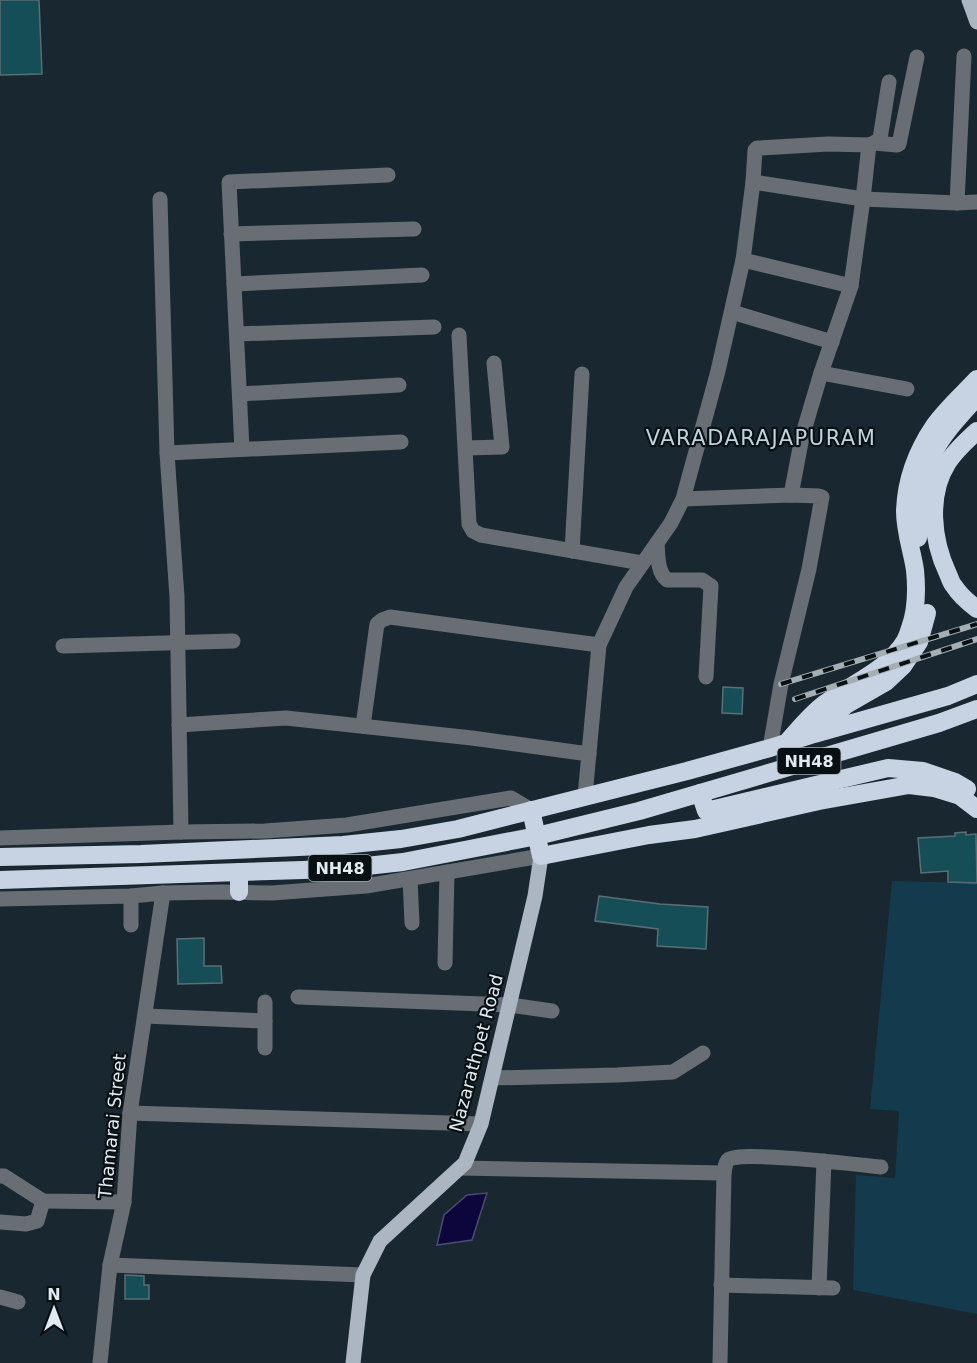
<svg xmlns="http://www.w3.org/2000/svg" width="977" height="1363" font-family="'DejaVu Sans',sans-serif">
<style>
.green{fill:#133a4d}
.water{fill:#0d063c;stroke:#4d4a72;stroke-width:1.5}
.building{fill:#154e56;stroke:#5a6f73;stroke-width:1.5}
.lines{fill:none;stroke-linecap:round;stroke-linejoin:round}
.minor{stroke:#696e74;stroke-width:15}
.major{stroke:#acb6c3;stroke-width:15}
.highway{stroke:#c7d3e3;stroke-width:18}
.rail-casing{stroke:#a4afb5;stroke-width:6}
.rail{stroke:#091013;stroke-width:4;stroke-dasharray:11;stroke-linecap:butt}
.labels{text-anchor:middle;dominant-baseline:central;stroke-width:4.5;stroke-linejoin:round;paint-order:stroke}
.shield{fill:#091013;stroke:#a0a9ae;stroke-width:1.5}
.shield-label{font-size:16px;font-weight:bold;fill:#e1eaf0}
.street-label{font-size:18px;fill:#e1eaf0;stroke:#091013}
.quarter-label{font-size:21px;letter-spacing:1.5px;fill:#bfd3de;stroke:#091013}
</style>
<rect width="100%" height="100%" fill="#192830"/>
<!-- green -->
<polygon class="green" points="892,881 977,883 977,1314 853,1290 856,1175 895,1178 899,1111 870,1109"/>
<!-- water -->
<polygon class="water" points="487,1193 472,1240 437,1245 444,1215 467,1195"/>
<!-- building -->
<g class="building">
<polygon points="0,0 39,0 42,74 0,75"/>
<polygon points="723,687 743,688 742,714 722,713"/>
<polygon points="966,832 966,835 976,834 977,883 948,882 948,871 921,873 918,838 955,836 955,833"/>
<polygon points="599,896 660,904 708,907 706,949 657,946 658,929 595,921"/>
<polygon points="204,938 204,966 221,966 222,983 178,984 177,939"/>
<polygon points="125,1275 144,1276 144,1285 149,1285 149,1299 125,1299"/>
</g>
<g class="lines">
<!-- minor -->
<g class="minor">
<polyline points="874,143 897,145 899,144 917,57"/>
<polyline points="753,182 863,199 957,203 977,202"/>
<polyline points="160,199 167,453 177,597 181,832"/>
<polyline points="957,203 964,56"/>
<polyline points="231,234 414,229"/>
<polyline points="743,260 851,286"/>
<polyline points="234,284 422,275"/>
<polyline points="732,312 832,342"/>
<polyline points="237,334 434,327"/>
<polyline points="459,335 469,524 473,531 481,535 642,563"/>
<polyline points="821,373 907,389"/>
<polyline points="240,394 399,385"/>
<polyline points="466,448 502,447 494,363"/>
<polyline points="242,449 229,182 388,175"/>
<polyline points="167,453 401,442"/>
<polyline points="791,495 802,437 821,373 851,286 863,199 869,145"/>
<polyline points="683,499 791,495 819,496 822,497 809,569 781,684 770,748"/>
<path d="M 657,543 C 658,555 657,572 667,580 L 702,580 L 711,586 L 706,677"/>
<polyline points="572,551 582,374"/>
<polyline points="63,646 233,641"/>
<polyline points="179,725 286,718 472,738 589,754"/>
<polyline points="363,726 377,624 382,620 390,617 599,645"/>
<polyline points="585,796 599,645 626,587 671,523 683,499 718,371 743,260 753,182 755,150 757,148 760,148 828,144 869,145 874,143 880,139 889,82"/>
<polyline points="0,838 181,832 265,831 347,825 511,798 531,810"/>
<polyline points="410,879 412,923"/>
<polyline points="0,899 131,896 163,893 222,892 272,893 366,886 541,856"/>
<polyline points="131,925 131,896"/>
<polyline points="445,963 447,872"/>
<polyline points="298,997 510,1005 552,1011"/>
<polyline points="265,1002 265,1048"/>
<polyline points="145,1016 265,1021"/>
<polyline points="493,1078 617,1075 673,1072 703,1053"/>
<polyline points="130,1113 481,1124"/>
<path d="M 460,1168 L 724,1173 C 725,1169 725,1162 728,1160 C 737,1150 861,1165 881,1167"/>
<polyline points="0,1176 4,1176 43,1201 124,1202"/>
<polyline points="0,1222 26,1224 37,1221 43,1201"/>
<polyline points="110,1265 363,1275"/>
<polyline points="721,1285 833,1288"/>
<polyline points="819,1288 824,1161"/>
<polyline points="0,1297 18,1302"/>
<polyline points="100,1363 110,1265 124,1202 130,1113 163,893"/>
<polyline points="720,1363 724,1173"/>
</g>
<!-- major -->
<g class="major">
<polyline points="969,0 977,22"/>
<polyline points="353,1363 363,1275 380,1241 465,1163 481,1124 535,896 541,856"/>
</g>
<!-- highway -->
<g class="highway">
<path d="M 977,431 C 967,440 956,450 948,462 C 927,495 932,540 948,574 C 950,578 951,583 954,586 C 959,594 969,603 977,609"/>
<path d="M 918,538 C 918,509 920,479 934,452 C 944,432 962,414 977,397"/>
<polyline points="817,731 846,705 886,682 903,666 919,642 927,613"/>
<path d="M 788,741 C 799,729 810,715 823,705 C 850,684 887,671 905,641 C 907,637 909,632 910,628 C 917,609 917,590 915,570 C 912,550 905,532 905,511 C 906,481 917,451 934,426 C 946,409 963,394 977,379"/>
<polyline points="700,793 706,811 888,768 923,771 955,782 967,789"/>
<polyline points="531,810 541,856 649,835 695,829 819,801 909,785 934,788 960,796 977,809"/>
<polyline points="0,857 141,854 343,845 401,839 458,829 687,771 770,748 814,734 948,696 977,684"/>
<polyline points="239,872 239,892"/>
<polyline points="0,880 303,870 348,868 403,862 537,836 639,811 939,723 977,709"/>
</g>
<defs>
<g id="rail">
<polyline points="781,684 977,624"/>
<polyline points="795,699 977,639"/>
</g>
</defs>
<!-- rail casing -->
<use href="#rail" class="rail-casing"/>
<!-- rail -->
<use href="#rail" class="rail"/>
</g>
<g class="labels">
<!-- shield labels -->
<g class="shield">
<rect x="777.5" y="748" width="63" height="26" rx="4.5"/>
<rect x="308.5" y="855" width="63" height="26" rx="4.5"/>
</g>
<g class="shield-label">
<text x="809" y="761">NH48</text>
<text x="340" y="868">NH48</text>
</g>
<!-- street labels -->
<g class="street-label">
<text transform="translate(476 1053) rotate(-75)">Nazarathpet Road</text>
<text transform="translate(112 1126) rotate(-84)">Thamarai Street</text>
</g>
<!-- quarter labels -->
<g class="quarter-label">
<text x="761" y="438">VARADARAJAPURAM</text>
</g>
</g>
<!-- north arrow -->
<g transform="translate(54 1309)" stroke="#091013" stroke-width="4.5" paint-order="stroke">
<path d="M0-4.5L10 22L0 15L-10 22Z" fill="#e1eaf0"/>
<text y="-9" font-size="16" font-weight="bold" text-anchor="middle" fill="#e1eaf0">N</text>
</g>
</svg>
